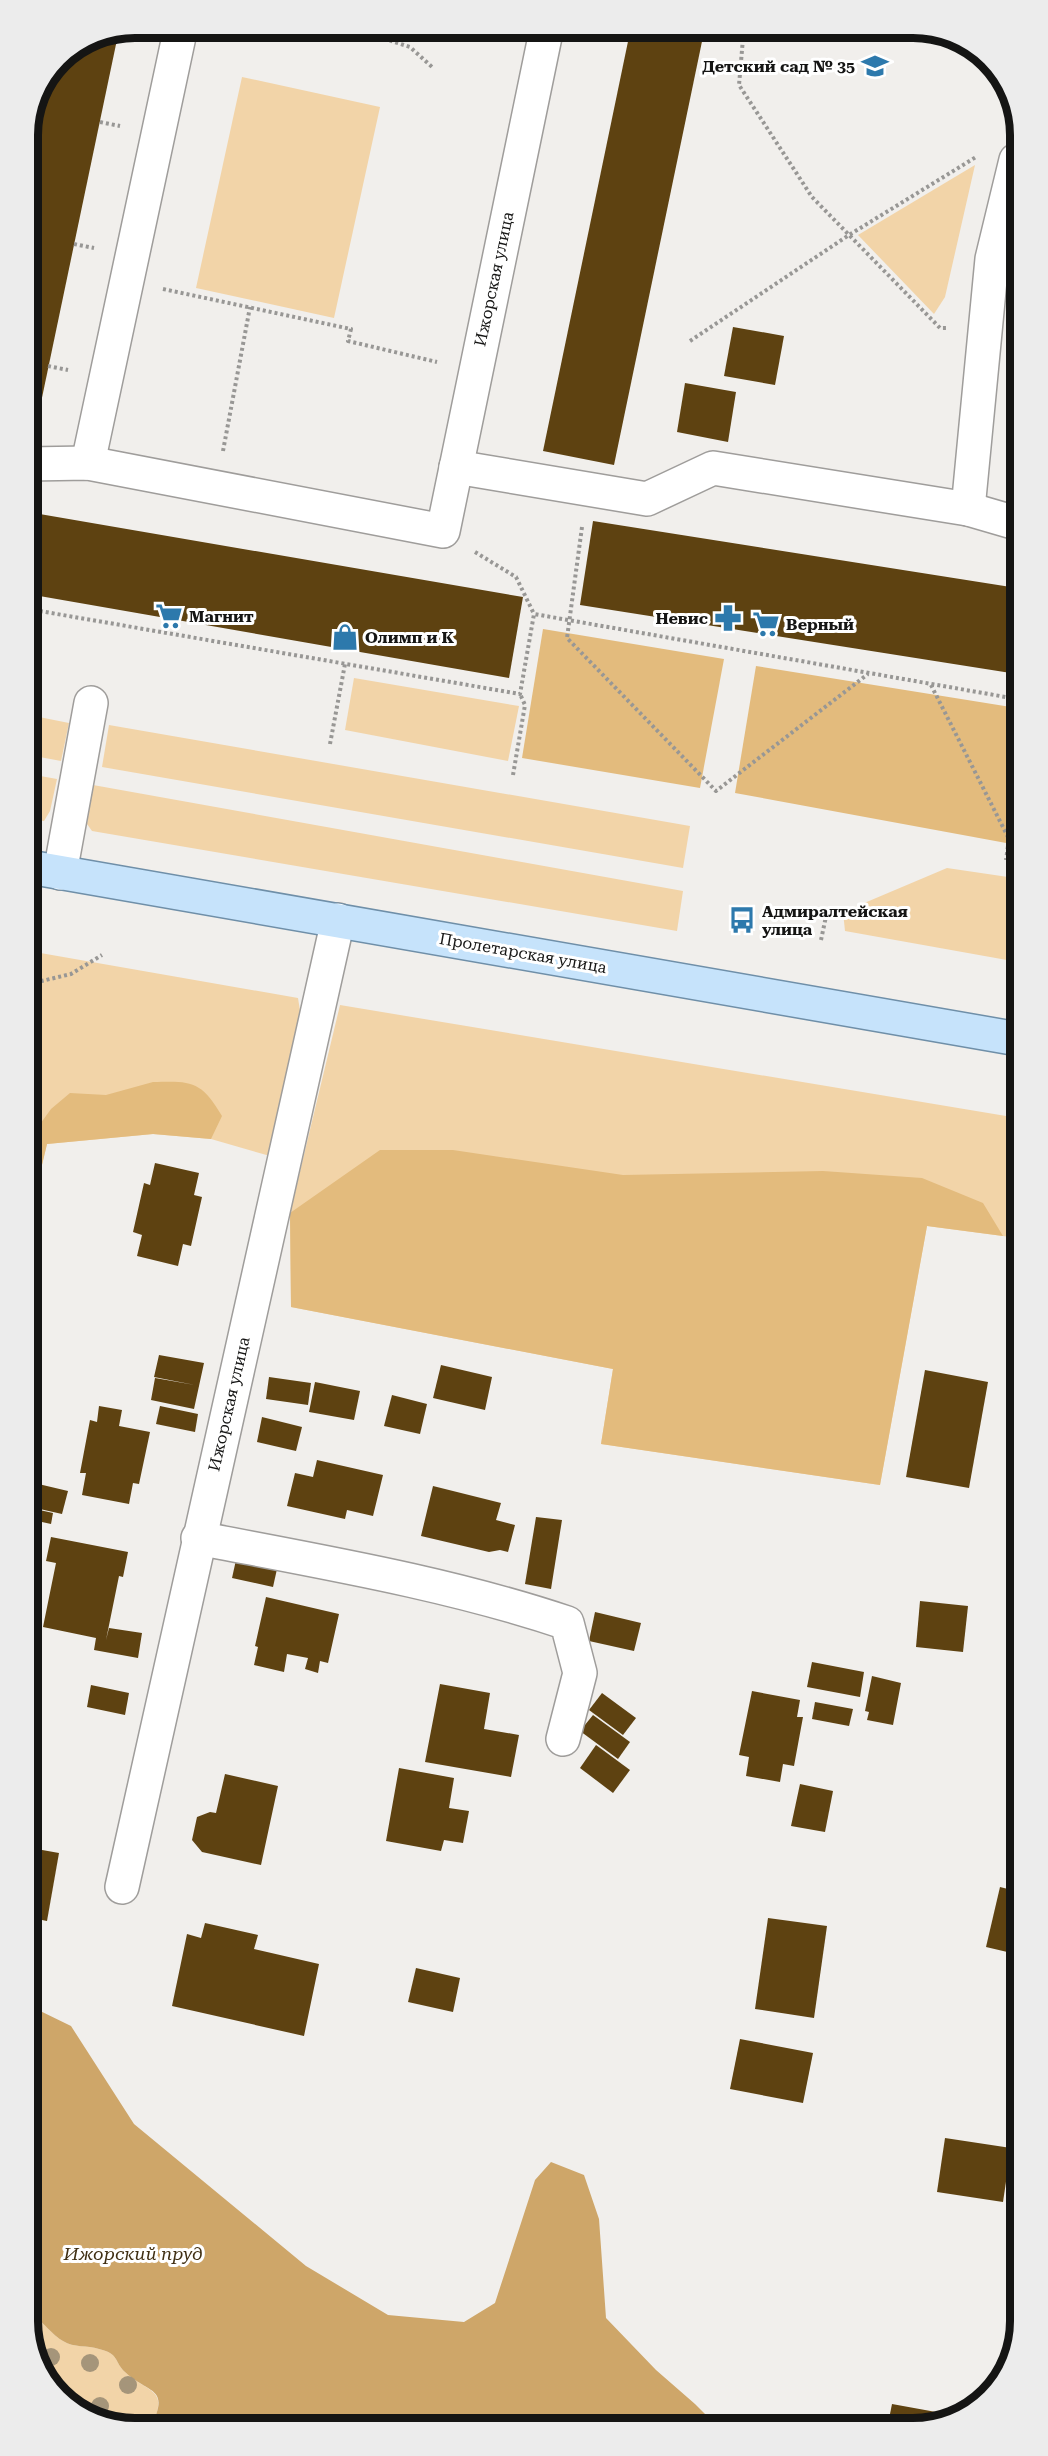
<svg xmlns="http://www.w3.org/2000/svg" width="1048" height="2456" font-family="'Roboto Serif',serif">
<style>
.green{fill:#f2d4a8}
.forest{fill:#e3bb7d}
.water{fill:#cea669}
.building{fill:#5e4211}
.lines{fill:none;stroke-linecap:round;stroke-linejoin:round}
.minor-casing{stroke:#9f9d9b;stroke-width:36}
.major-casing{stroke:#6f8fa8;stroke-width:36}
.path{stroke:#989795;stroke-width:4;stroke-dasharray:3 3;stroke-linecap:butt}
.minor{stroke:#fff;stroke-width:33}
.major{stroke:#c6e3fb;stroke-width:33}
.tree{fill:#a5957a}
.labels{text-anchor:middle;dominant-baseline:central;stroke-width:6;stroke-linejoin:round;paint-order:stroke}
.poi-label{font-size:16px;font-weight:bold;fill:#151514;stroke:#fff;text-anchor:start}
.street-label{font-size:16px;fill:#151514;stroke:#fff}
.water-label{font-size:18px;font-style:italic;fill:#402f13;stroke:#fff}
.rim{fill:none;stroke:#151514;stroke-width:8}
</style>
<rect width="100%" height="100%" fill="#f1efec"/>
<!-- green -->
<g class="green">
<polygon points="242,77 380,107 334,318 196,288"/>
<polygon points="975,165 945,297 934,314 858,235"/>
<polygon points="354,678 519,706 508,761 345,730"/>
<polygon points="29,715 69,723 61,761 29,755"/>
<polygon points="109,725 690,826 683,868 102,767"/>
<polygon points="29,774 57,779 50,811 44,821 29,819"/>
<polygon points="93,785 683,891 677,931 92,831 87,824"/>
<polygon points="947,868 1008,877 1017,887 1018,962 845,931 843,912"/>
<polygon points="29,951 298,998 301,1017 270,1156 211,1139 153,1134 47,1144 30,1215"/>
<polygon points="340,1005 1018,1118 1018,1238 927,1226 880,1485 601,1444 613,1369 291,1307 290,1213"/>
<path d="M 33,2313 C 40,2320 55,2337 63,2341 C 74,2348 87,2345 99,2349 C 120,2354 114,2362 125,2372 C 149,2394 171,2388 150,2429 L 127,2429 L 69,2407 L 33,2356 Z"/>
</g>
<!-- forest -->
<g class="forest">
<polygon points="543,629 724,659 700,788 522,758"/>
<polygon points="756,666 1017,708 1017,845 735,793"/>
<path d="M 153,1082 C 191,1081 201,1080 222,1116 L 211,1139 L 153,1134 L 47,1144 L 30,1215 L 30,1138 L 51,1109 L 70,1093 L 106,1095 Z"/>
<polygon points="380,1150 453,1150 623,1175 823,1171 922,1178 983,1203 1003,1236 927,1226 880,1485 601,1444 613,1369 291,1307 290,1213"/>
</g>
<!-- water -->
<path class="water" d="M 32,2007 L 71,2026 L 134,2124 L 306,2266 L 388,2315 L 464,2322 L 495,2303 L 535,2180 L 551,2162 L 584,2175 L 599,2219 L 606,2318 L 656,2370 L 695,2404 L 716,2425 L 150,2429 C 171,2386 150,2395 125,2372 C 114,2362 120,2354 99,2349 C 87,2345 74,2348 63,2341 C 55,2337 40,2320 33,2313 Z"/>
<!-- building -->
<g class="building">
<polygon points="631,27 705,27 614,465 543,451"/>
<polygon points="119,30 39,412 28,409 27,128 59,58 94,35"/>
<polygon points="733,327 784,336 775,385 724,376"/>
<polygon points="685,383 736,392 728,442 677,432"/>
<polygon points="28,512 523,597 509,678 28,594"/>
<polygon points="593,521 1017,588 1017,674 580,605"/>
<polygon points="155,1163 199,1173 194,1195 202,1197 191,1246 183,1244 178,1266 137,1256 142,1235 133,1232 144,1183 150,1185"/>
<polygon points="159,1355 204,1363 194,1409 151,1400 155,1378 195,1385 154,1377"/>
<polygon points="441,1365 492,1377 485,1410 433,1398"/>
<polygon points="925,1370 988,1382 969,1488 906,1477"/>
<polygon points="269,1377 311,1383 308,1405 266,1399"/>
<polygon points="315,1382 360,1391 354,1420 309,1412"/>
<polygon points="392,1395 427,1404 420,1434 384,1426"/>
<polygon points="99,1406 122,1410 119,1426 150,1432 139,1484 133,1483 129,1504 82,1495 86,1473 80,1473 90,1420 97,1422"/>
<polygon points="160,1406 198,1414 195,1432 156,1424"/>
<polygon points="262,1417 302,1427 296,1451 257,1442"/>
<polygon points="317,1460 383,1475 373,1516 347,1510 345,1519 287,1506 295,1473 313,1477"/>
<polygon points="30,1482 68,1491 62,1514 31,1507"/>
<polygon points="433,1486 501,1503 496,1520 515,1525 508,1552 500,1550 489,1552 421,1536"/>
<polygon points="35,1509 53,1513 51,1524 33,1520"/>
<polygon points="536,1517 562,1520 551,1589 525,1584"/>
<polygon points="51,1537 128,1552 123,1577 119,1576 106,1640 109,1628 142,1633 138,1658 94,1650 96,1638 43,1627 56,1563 46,1561"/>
<polygon points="236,1560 277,1569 273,1587 232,1578"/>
<polygon points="266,1597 339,1614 328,1663 320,1661 318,1673 305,1669 308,1658 287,1654 284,1672 254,1665 258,1647 255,1646"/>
<polygon points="920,1601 968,1606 963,1652 916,1647"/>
<polygon points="595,1612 641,1623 634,1651 589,1641"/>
<polygon points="812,1662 864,1672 860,1697 807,1687"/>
<polygon points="872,1676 901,1683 893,1725 867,1720 869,1712 865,1711"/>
<polygon points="440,1684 490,1693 484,1729 519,1735 511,1777 425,1762"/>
<polygon points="91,1685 129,1693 125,1715 87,1707"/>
<polygon points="752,1691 800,1700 797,1717 803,1717 794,1766 783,1764 780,1782 746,1776 749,1757 739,1755"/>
<polygon points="602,1693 636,1718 623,1735 589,1710"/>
<polygon points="815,1702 853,1709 849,1726 812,1719"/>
<polygon points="593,1715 630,1742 618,1759 580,1731"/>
<polygon points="596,1745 630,1770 613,1793 580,1768"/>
<polygon points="399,1768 454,1778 449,1808 469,1811 463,1843 444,1840 441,1851 386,1841"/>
<polygon points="225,1774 278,1786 261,1865 202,1852 192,1840 197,1817 210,1812 216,1813"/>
<polygon points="800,1784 833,1791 825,1832 791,1826"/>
<polygon points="31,1848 59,1853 47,1921 32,1918"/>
<polygon points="1000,1887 1020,1892 1020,1955 986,1947"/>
<polygon points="768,1918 827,1926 814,2018 755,2009"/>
<polygon points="205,1923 258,1935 254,1949 319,1964 304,2036 172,2006 187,1934 201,1938"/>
<polygon points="416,1968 460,1978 453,2012 408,2002"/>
<polygon points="740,2039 813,2053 803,2103 730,2089"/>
<polygon points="945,2138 1011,2148 1003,2202 937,2192"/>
<polygon points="892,2404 958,2416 948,2423 888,2424"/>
</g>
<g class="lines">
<defs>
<g id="minor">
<polyline points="88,463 181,27"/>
<polyline points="28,464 88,463 443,531 547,27"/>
<polyline points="456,467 647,499 713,468 968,509 1016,523"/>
<polyline points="968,509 992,259 1016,160"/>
<polyline points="60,873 91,703"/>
<path d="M 198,1538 C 322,1562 448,1583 567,1623 L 580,1673 L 563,1739"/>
<polyline points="122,1887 338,920"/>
</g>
<polyline id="major" points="29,867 1018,1039"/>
</defs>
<!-- minor casing -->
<use href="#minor" class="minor-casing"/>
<!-- major casing -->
<use href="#major" class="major-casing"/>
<!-- path -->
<g class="path">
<polyline points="325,27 382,38 410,47 432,67"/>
<polyline points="444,27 505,40"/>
<polyline points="744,27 739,85 812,197 940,328 946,328"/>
<polyline points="382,38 408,27"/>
<polyline points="100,122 120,126"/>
<polyline points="74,244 94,248"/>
<polyline points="163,289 351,329 348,341 437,362"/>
<polyline points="690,341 849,235 976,157"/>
<polyline points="48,366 68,370"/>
<polyline points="223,451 250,307"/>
<polyline points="582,527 567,638 716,791 868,674"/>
<polyline points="475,552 516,577 534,614"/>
<polyline points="28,609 520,694 534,614 1017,699"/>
<polyline points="931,685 1009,839 1006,860"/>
<polyline points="330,744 345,664"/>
<polyline points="513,775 525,705 520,694"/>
<polyline points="821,940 828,907"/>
<polyline points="29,984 71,974 102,955"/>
</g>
<!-- minor -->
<use href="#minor" class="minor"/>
<!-- major -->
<use href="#major" class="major"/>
</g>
<!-- trees -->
<g class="tree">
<circle cx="51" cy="2357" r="9"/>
<circle cx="90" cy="2363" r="9"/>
<circle cx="128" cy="2385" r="9"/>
<circle cx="100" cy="2406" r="9"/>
</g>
<!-- icons -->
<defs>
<symbol id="school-bare" viewBox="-9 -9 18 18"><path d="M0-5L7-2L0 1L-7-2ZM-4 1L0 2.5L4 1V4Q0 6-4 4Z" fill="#2d79ac" stroke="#fff" stroke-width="2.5" paint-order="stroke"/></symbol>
<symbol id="supermarket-bare" viewBox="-9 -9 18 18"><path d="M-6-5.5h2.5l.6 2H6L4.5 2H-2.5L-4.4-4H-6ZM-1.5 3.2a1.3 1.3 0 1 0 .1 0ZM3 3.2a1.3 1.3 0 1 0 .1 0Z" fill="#2d79ac" stroke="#fff" stroke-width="2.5" paint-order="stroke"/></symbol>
<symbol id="pharmacy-bare" viewBox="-9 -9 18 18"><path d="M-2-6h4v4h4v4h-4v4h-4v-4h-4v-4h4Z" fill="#2d79ac" stroke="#fff" stroke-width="2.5" paint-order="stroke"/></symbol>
<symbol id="shop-bare" viewBox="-9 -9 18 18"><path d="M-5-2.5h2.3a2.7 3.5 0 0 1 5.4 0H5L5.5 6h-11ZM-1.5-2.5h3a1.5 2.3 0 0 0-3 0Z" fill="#2d79ac" stroke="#fff" stroke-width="2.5" paint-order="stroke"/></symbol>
<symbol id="bus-bare" viewBox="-9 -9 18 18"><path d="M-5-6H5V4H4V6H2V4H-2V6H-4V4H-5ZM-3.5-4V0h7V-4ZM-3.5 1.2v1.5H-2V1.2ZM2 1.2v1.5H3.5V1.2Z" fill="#2d79ac" stroke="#fff" stroke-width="2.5" paint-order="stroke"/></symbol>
</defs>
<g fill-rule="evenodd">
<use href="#school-bare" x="856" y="47" width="38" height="38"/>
<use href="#supermarket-bare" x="150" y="597" width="38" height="38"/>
<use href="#pharmacy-bare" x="709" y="599" width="38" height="38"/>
<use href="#supermarket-bare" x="747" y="605" width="38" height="38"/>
<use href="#shop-bare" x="326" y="618" width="38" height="38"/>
<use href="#bus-bare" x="723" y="901" width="38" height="38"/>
</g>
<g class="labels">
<!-- poi labels -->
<g class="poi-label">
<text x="855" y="66" text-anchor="end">Детский сад № 35</text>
<text x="189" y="616">Магнит</text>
<text x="708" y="618" text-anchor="end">Невис</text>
<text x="786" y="624">Верный</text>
<text x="365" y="637">Олимп и К</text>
<text x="762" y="911">Адмиралтейская<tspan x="762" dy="18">улица</tspan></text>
</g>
<!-- street labels -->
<g class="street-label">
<text transform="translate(494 279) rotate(-78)">Ижорская улица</text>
<text transform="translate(523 953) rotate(10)">Пролетарская улица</text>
<text transform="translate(229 1404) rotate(-77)">Ижорская улица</text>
</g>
<!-- water labels -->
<g class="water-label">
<text x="133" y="2253">Ижорский пруд</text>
</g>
</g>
<!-- crop -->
<path d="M0 0H1048V2456H0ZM135 38H913A97 97 0 0 1 1010 135V2321A97 97 0 0 1 913 2418H135A97 97 0 0 1 38 2321V135A97 97 0 0 1 135 38Z" fill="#ececec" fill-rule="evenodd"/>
<path class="rim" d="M135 38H913A97 97 0 0 1 1010 135V2321A97 97 0 0 1 913 2418H135A97 97 0 0 1 38 2321V135A97 97 0 0 1 135 38Z"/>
</svg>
